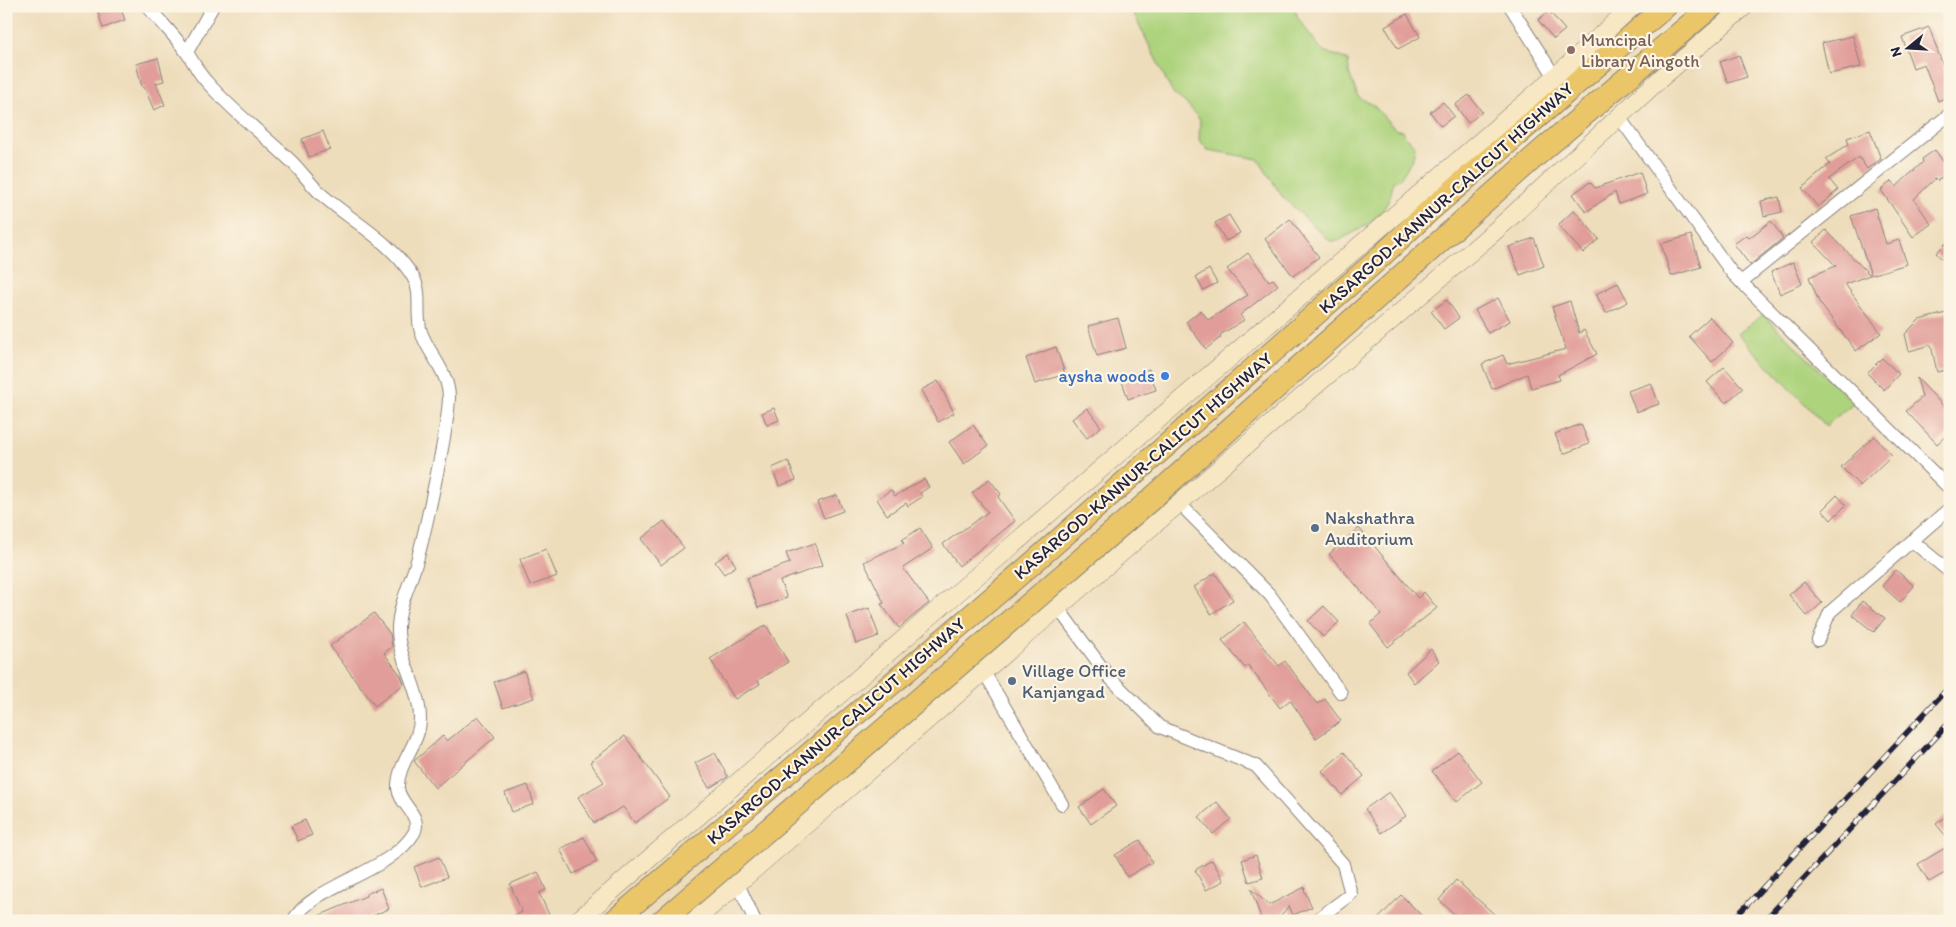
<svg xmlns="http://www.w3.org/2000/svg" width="1956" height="927" font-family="Itim,sans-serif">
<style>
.green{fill:#add37d;stroke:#687a5c}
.building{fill:#e19d99}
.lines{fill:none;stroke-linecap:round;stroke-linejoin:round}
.street-casing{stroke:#88807b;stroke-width:14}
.secondary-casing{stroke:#88807b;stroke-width:19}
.highway-casing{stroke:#88807b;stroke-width:24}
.street{stroke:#fff;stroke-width:12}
.secondary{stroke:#f7e8c3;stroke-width:18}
.highway{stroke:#ebc669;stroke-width:22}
.rail-casing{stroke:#22223b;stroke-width:5.5}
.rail{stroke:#fcf5e5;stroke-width:4;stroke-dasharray:11;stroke-linecap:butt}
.education-dot{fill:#8d6e63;stroke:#fcf5e5;stroke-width:2}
.shop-dot{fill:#3f7fe0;stroke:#fcf5e5;stroke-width:2}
.service-dot{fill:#5c6f8a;stroke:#fcf5e5;stroke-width:2}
.labels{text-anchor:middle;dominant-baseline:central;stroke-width:4.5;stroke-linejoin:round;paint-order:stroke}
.education-label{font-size:18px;fill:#785e54;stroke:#fcf5e5;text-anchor:start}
.street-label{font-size:18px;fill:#22223b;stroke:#fcf5e5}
.shop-label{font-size:18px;fill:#366cbe;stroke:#fcf5e5;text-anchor:end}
.service-label{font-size:18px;fill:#4e5e75;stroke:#fcf5e5;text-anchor:start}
</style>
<rect width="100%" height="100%" fill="#fcf5e5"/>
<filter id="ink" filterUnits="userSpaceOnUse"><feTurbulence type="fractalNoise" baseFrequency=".02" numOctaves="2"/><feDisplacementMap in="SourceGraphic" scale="10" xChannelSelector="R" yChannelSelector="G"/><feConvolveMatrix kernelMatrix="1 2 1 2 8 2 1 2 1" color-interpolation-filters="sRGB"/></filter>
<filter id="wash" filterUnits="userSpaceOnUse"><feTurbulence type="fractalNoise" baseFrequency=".0096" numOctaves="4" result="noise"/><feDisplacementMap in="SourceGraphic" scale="20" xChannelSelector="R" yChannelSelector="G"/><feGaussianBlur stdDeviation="1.12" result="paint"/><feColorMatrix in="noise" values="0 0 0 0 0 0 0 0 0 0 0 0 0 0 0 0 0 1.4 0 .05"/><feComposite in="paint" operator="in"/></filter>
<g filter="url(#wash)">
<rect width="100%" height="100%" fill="#edb"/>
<!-- green -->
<g class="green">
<path d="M 1130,6 L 1294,6 C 1296,10 1296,14 1298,18 C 1300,21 1320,48 1322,50 C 1330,55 1340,55 1348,61 L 1349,73 L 1358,97 L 1373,105 L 1396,130 L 1403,130 L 1405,136 L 1415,146 L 1413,158 L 1400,179 L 1393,181 C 1390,216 1366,226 1338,241 L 1330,241 L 1282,196 L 1258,159 L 1208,150 L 1199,140 L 1200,120 L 1189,106 L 1172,92 Z"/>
<polygon points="1763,314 1853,403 1826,426 1738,334"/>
</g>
<g id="blocks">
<!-- building -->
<g class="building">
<polygon points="96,6 120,6 125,20 103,28"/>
<polygon points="1549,11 1565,30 1554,39 1538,20"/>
<polygon points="1407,14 1420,37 1398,49 1385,27"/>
<polygon points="1929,27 1946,74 1950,72 1950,96 1938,101 1924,64 1913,68 1902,37"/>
<polygon points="1853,36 1861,67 1829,74 1822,43"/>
<polygon points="1739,55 1747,77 1728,83 1720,62"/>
<polygon points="158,58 164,81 156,83 165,105 154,110 144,87 142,87 136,64"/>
<polygon points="1469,95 1482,112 1468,123 1455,105"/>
<polygon points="1443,102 1454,116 1441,126 1430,112"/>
<polygon points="1870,130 1881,159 1867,169 1859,157 1829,179 1838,190 1818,207 1802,188 1830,164 1826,159 1849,144 1847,138"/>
<polygon points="323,131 330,149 309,157 302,139"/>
<polygon points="1935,150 1950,171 1937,181 1935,179 1914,199 1931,224 1913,237 1881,190 1891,181 1896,187 1923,162 1922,159"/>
<polygon points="1640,172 1647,194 1619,204 1615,192 1586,212 1573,194 1590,182 1595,188"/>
<polygon points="1779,197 1782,212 1764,216 1761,201"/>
<polygon points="1875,208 1886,244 1899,240 1907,264 1871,275 1851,216"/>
<polygon points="1574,210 1599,239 1583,253 1558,225"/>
<polygon points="1229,215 1240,233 1226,241 1215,223"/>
<polygon points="1290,219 1319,257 1293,276 1265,239"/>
<polygon points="1771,221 1783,238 1750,265 1734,244 1746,235 1749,238"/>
<polygon points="1826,230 1870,275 1845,284 1881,333 1856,351 1819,302 1809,277 1836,266 1813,242"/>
<polygon points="1691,235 1701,267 1671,276 1661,244"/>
<polygon points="1534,238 1544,266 1520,275 1509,247"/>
<polygon points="1950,239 1950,267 1936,253"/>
<polygon points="1248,253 1269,281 1273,279 1278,285 1240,315 1244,320 1220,335 1221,337 1206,349 1186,322 1201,310 1208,320 1248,295 1227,269"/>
<polygon points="1793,262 1802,284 1780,294 1771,272"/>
<polygon points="1209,269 1217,283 1203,290 1196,277"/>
<polygon points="1618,283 1628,302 1606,313 1596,294"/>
<polygon points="1498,298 1510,321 1488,333 1475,310"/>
<polygon points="1447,300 1459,318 1444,329 1431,311"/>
<polygon points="1570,301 1579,333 1584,330 1597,354 1558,375 1560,380 1531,388 1527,374 1492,389 1482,364 1503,355 1507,364 1566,349 1552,307"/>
<polygon points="1950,312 1950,369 1937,372 1931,345 1909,351 1905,334 1919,320"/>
<polygon points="1710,317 1733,343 1712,362 1689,336"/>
<polygon points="1118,318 1126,348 1097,356 1088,326"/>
<polygon points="1056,347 1065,374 1035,384 1026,358"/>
<polygon points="1882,358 1899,374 1884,390 1867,373"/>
<polygon points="1724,367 1743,388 1726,403 1707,382"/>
<polygon points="1149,369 1156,390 1128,399 1121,378"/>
<polygon points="1917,378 1950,413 1950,432 1937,444 1906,411 1922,397"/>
<polygon points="938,381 954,413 938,422 921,390"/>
<polygon points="1651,383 1659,404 1636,412 1628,391"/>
<polygon points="774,408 779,420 767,425 762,413"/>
<polygon points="1087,408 1101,427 1087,438 1072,419"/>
<polygon points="1581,424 1589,444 1563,454 1555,434"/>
<polygon points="973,425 988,446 964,464 949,442"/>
<polygon points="1874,436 1892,455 1860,486 1841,467"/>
<polygon points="788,461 796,480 779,486 772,468"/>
<polygon points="924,479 929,487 920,493 922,497 908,506 906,503 887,515 877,499 891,490 895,496"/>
<polygon points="989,479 1001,494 998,497 1015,521 959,566 943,544 988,512 972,493"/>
<polygon points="837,495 843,511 824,518 817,502"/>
<polygon points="1837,495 1846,505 1831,520 1822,510"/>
<polygon points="664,521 684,548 661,565 641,539"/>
<polygon points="920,528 933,548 903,568 929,603 899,628 881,604 884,603 864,562 904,543 902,540"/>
<polygon points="1359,528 1418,598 1424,592 1437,608 1388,647 1370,624 1381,614 1329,554"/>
<polygon points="815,543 823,565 780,581 787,598 758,608 747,578 790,563 786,553"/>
<polygon points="546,549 557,576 530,586 520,559"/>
<polygon points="728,553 736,566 724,574 715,562"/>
<polygon points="1896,570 1914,586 1900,602 1882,586"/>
<polygon points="1215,573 1233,600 1211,614 1194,587"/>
<polygon points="1804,582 1822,603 1807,616 1789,595"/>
<polygon points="1862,601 1885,618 1874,632 1852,615"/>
<polygon points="1324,606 1339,622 1323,637 1308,621"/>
<polygon points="869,608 879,636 856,644 847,616"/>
<polygon points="374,613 390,634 392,647 384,653 401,676 404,684 375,706 330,646"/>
<polygon points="1244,622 1279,666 1285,661 1317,704 1325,699 1341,721 1316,738 1290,700 1280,708 1248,665 1245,668 1222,640"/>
<polygon points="766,625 788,662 758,680 760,684 735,699 710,659"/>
<polygon points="1431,649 1439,661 1414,683 1406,672"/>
<polygon points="524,671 534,698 503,708 494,682"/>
<polygon points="478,716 495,737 435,788 414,761 443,736 447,741"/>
<polygon points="625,736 670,797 635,823 623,807 594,823 578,797 604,782 590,762"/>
<polygon points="1458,751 1482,782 1457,802 1432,771"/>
<polygon points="1344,752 1364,776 1342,795 1322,771"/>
<polygon points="715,753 728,777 709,788 695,763"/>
<polygon points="528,785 534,804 512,812 505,793"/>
<polygon points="1104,789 1116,806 1091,824 1079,807"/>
<polygon points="1389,792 1406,816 1381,833 1365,809"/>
<polygon points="1217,802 1231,819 1213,834 1199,817"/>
<polygon points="1950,813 1950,841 1936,824"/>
<polygon points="305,820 312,835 298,841 291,826"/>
<polygon points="584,837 597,862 573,874 560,849"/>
<polygon points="1140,840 1152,862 1127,877 1115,855"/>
<polygon points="1950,845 1950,870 1929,882 1918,864"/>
<polygon points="1256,855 1263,878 1249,882 1242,860"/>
<polygon points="439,857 447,877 422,887 414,867"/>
<polygon points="1212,860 1224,881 1206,890 1195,870"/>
<polygon points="538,872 546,890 539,893 552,921 503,921 522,912 510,884"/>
<polygon points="1456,880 1502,921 1462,921 1439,900"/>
<polygon points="1305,887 1304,890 1312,907 1293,915 1289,906 1276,921 1262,921 1251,889 1269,905"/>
<polygon points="381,888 389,909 367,918 368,921 306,921 366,896 366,894"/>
<polygon points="1401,895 1427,921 1376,921"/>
</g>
</g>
</g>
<g filter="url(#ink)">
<use href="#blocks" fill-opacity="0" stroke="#88807b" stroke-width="1"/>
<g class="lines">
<defs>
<g id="street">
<path d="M 147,6 C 161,22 176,37 187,53 C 194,62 198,73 206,81 C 232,111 263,134 292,162 C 302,172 311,185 322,195 C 353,222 391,241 413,277 C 423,293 415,314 421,332 C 429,355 449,372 449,398 C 448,419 444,438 440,459 C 433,492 427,524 418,557 C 412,580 399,604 398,627 C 397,658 420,687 420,719 C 420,744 397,763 398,788 C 399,804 423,816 414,833 C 390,873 313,884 293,921"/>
<polyline points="1510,6 1555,77"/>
<polyline points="187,52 213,6"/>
<polyline points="1619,117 1732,273 1950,489"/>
<polyline points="1741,282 1950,114"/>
<polyline points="1179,503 1270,595 1341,693"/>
<polyline points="1912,541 1950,572"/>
<polyline points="1058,608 1109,677 1160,727 1256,766 1343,864 1351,894 1315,921"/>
<polyline points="1818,640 1830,612 1950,508"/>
<polyline points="984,672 1062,804"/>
<polyline points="738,884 755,921"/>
</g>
<g id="secondary">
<polyline points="577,921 1555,77 1633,6"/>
<polyline points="694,921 1503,224 1661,78 1745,6"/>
</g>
<g id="highway">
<polyline points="614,921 1027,568 1376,261 1429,211 1666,6"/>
<polyline points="662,921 1149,501 1539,153 1712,6"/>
</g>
</defs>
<!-- street casing -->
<use href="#street" class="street-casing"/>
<!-- secondary casing -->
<use href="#secondary" class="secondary-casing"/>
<!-- highway casing -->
<use href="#highway" class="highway-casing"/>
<!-- street -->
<use href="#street" class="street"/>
<!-- secondary -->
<use href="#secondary" class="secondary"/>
<!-- highway -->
<use href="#highway" class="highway"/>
<defs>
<g id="rail">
<polyline points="1732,921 1950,686"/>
<polyline points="1764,921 1950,722"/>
</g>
</defs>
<!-- rail casing -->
<use href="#rail" class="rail-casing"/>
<!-- rail -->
<use href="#rail" class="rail"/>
</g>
</g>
<!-- markers -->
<circle class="education-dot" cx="1571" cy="50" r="5"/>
<circle class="shop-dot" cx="1165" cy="376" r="5"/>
<g class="service-dot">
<circle cx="1315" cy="528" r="5"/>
<circle cx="1012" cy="681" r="5"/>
</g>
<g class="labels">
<!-- education labels -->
<g class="education-label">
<text x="1581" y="40">Muncipal<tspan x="1581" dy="21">Library Aingoth</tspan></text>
</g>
<!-- street labels -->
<g class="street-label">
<text transform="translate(1446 198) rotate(-42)">KASARGOD-KANNUR-CALICUT HIGHWAY</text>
<text transform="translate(1143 466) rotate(-41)">KASARGOD-KANNUR-CALICUT HIGHWAY</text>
<text transform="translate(836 731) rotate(-41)">KASARGOD-KANNUR-CALICUT HIGHWAY</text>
</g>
<!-- shop labels -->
<g class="shop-label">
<text x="1155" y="376">aysha woods</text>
</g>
<!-- service labels -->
<g class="service-label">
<text x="1325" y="518">Nakshathra<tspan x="1325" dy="21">Auditorium</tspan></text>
<text x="1022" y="671">Village Office<tspan x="1022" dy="21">Kanjangad</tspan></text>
</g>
</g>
<!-- margin -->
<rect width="1956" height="927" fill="none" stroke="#fcf5e5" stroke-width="25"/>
<!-- north arrow -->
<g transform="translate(1908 48) rotate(252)" stroke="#fcf5e5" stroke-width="4" paint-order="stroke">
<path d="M0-4L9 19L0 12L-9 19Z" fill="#22223b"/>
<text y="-8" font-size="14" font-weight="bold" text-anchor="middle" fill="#22223b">N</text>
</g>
</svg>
